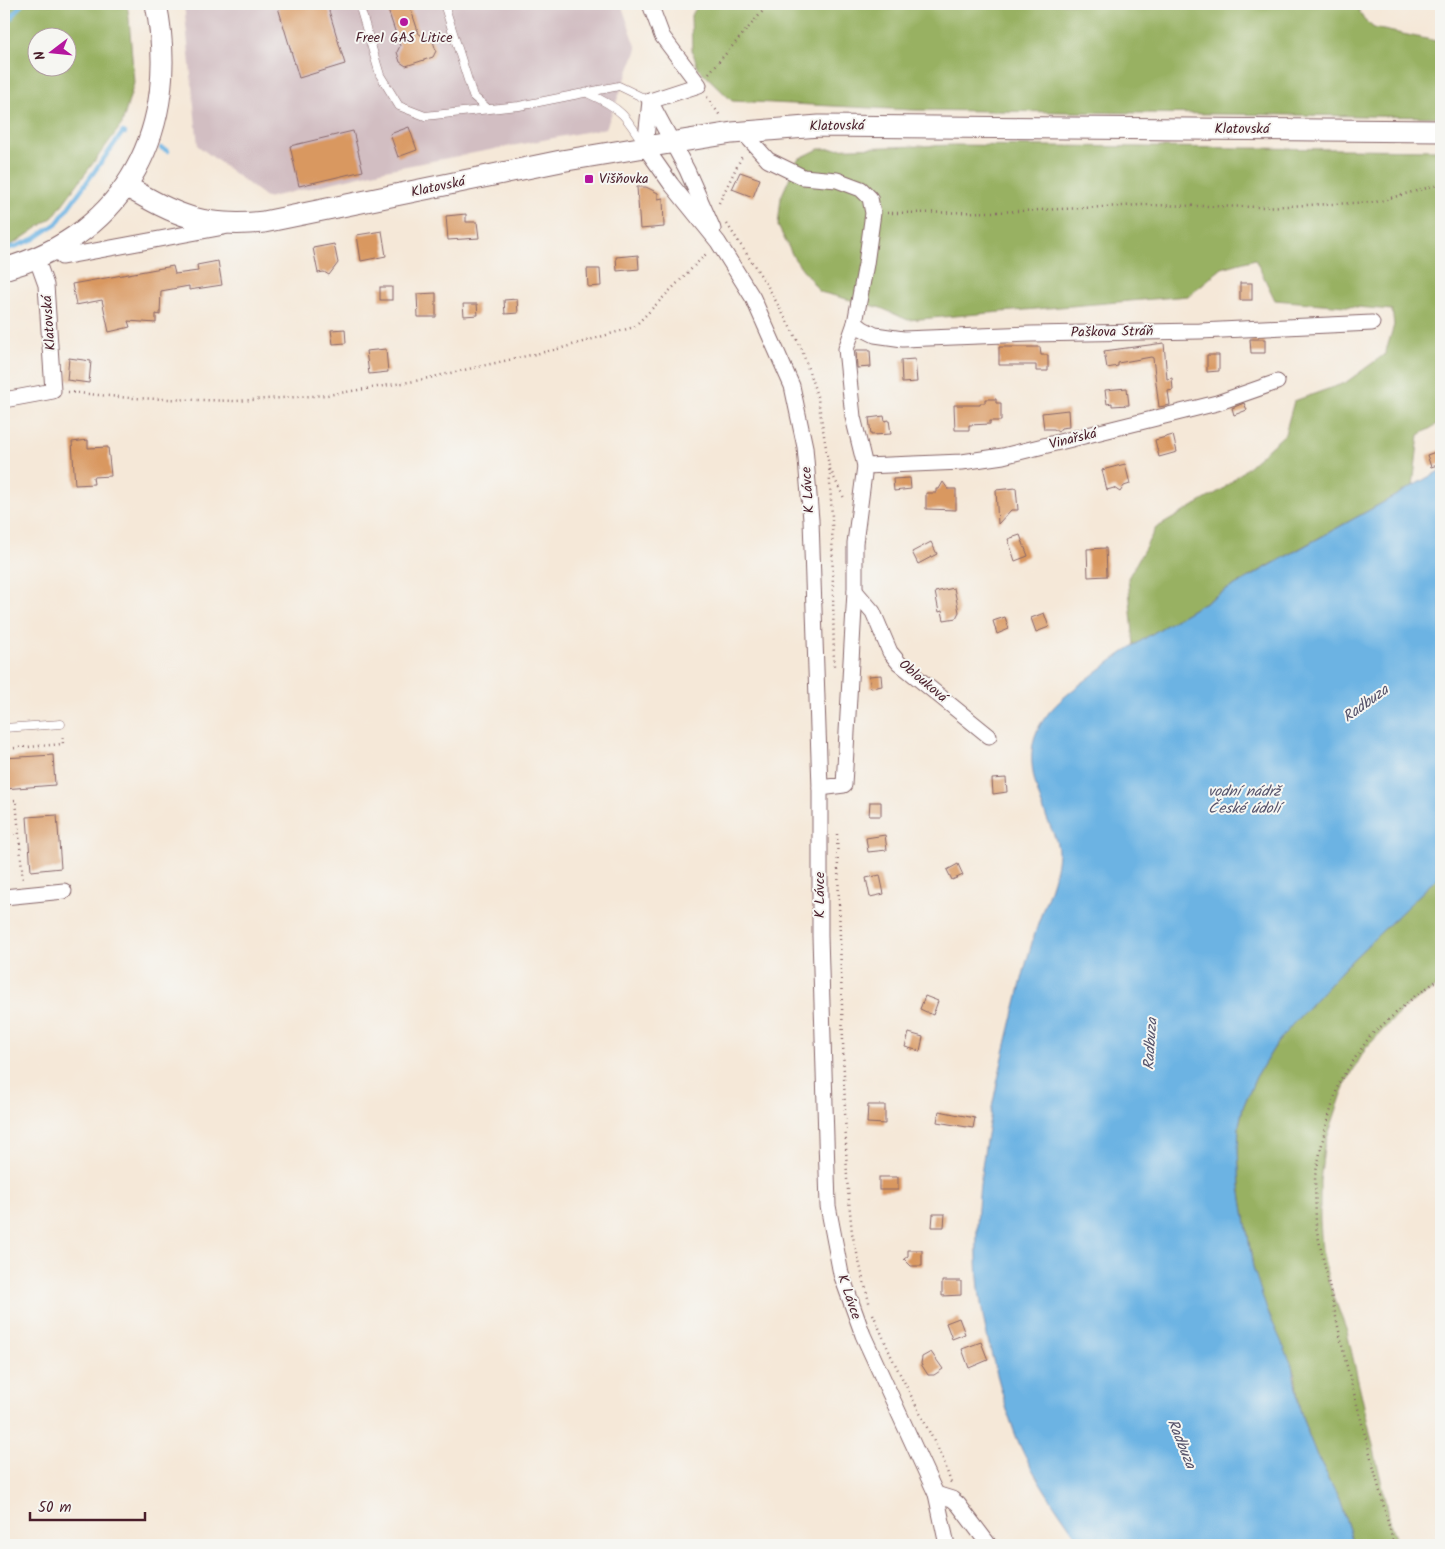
<svg xmlns="http://www.w3.org/2000/svg" width="1445" height="1549" font-family="Kalam,sans-serif">
<style>
.industrial{fill:#d2bec2}
.forest{fill:#98b162;stroke:#716846;fill-rule:evenodd}
.water{fill:#6cb3e3;stroke:#5b6987}
.lines{fill:none;stroke-linecap:round;stroke-linejoin:round}
.stream{stroke:#6cb3e3;stroke-width:4.5}
.building{fill:#d99860}
.lane-casing{stroke:#866568;stroke-width:9}
.street-casing{stroke:#866568;stroke-width:17}
.secondary-casing{stroke:#866568;stroke-width:23}
.path{stroke:#866568;stroke-width:2.5;stroke-dasharray:1 4;stroke-linecap:butt}
.lane{stroke:#fff;stroke-width:8}
.street{stroke:#fff;stroke-width:15}
.secondary{stroke:#fff;stroke-width:21}
.poi-dot{fill:#b5179e;stroke:#f6f6f2;stroke-width:2}
.labels{text-anchor:middle;dominant-baseline:central;stroke-width:4;stroke-linejoin:round;paint-order:stroke}
.poi-label{font-size:14px;fill:#4a1f2b;stroke:#f6f6f2}
.street-label{font-size:14px;fill:#4a1f2b;stroke:#f6f6f2}
.water-label{font-size:15px;font-style:italic;fill:#56536b;stroke:#f6f6f2}
</style>
<rect width="100%" height="100%" fill="#f6f6f2"/>
<filter id="ink" filterUnits="userSpaceOnUse"><feTurbulence type="fractalNoise" baseFrequency=".02" numOctaves="2"/><feDisplacementMap in="SourceGraphic" scale="10" xChannelSelector="R" yChannelSelector="G"/><feConvolveMatrix kernelMatrix="1 2 1 2 8 2 1 2 1" color-interpolation-filters="sRGB"/></filter>
<filter id="wash" filterUnits="userSpaceOnUse"><feTurbulence type="fractalNoise" baseFrequency=".0096" numOctaves="4" result="noise"/><feDisplacementMap in="SourceGraphic" scale="20" xChannelSelector="R" yChannelSelector="G"/><feGaussianBlur stdDeviation="1.12" result="paint"/><feColorMatrix in="noise" values="0 0 0 0 0 0 0 0 0 0 0 0 0 0 0 0 0 1.4 0 .05"/><feComposite in="paint" operator="in"/></filter>
<g filter="url(#wash)">
<rect width="100%" height="100%" fill="#f5e8d8"/>
<!-- industrial -->
<polygon class="industrial" points="184,4 621,4 637,49 606,128 385,170 267,198 198,146"/>
<!-- forest -->
<g class="forest">
<path d="M 4,4 L 127,4 L 129,18 L 134,83 L 122,124 L 53,217 L 18,241 L 4,249 ZM 38,38 L 68,38 L 68,68 L 38,68 Z"/>
<polygon points="700,4 1356,4 1364,20 1374,28 1441,42 1441,117 912,110 732,101 698,68 692,50 691,15"/>
<path d="M 954,145 L 1441,150 L 1441,422 L 1419,435 L 1413,486 C 1319,538 1225,588 1134,645 L 1128,578 L 1156,528 L 1223,489 L 1285,434 L 1294,401 L 1345,383 L 1385,354 L 1394,325 L 1392,310 L 1275,300 L 1255,259 L 1222,268 L 1188,296 L 908,320 L 881,308 L 820,292 L 794,258 L 778,226 L 781,197 L 798,159 L 819,149 Z"/>
<polygon points="1441,874 1441,984 1403,1009 1366,1048 1345,1085 1324,1147 1320,1182 1320,1220 1322,1250 1329,1283 1347,1332 1381,1480 1389,1520 1398,1545 1354,1545 1339,1499 1317,1456 1304,1423 1299,1406 1295,1374 1260,1294 1253,1267 1240,1187 1238,1151 1239,1125 1243,1107 1256,1077 1277,1043 1291,1026 1347,965"/>
</g>
<!-- water -->
<path class="water" d="M 1441,470 L 1441,874 L 1347,965 L 1291,1026 L 1277,1043 L 1256,1077 L 1243,1107 L 1239,1125 L 1238,1151 L 1240,1187 L 1253,1267 L 1267,1310 L 1292,1365 L 1299,1406 L 1304,1423 L 1317,1456 L 1339,1499 L 1354,1545 L 1082,1545 C 1062,1516 1040,1486 1024,1454 C 1012,1430 1005,1404 998,1378 C 987,1340 978,1300 977,1260 C 974,1170 997,1081 1018,995 C 1024,971 1030,947 1038,924 C 1045,901 1057,877 1058,853 C 1058,841 1052,831 1048,821 C 1035,788 1021,750 1044,719 C 1058,699 1080,685 1099,670 C 1140,639 1185,614 1230,588 C 1300,548 1371,510 1441,470 Z"/>
<g class="lines">
<!-- stream -->
<g class="stream">
<polyline points="4,27 22,4"/>
<polyline points="161,148 168,151"/>
<polyline points="4,249 14,247 34,239 57,223 123,132 125,133"/>
</g>
</g>
<g id="blocks">
<!-- building -->
<g class="building">
<polygon points="277,4 327,4 345,64 299,78"/>
<polygon points="386,4 409,4 419,34 433,41 436,51 433,57 406,66 400,62 397,52 400,46"/>
<polygon points="409,127 417,150 398,157 390,134"/>
<polygon points="353,131 363,171 299,186 290,146"/>
<polygon points="740,172 760,179 753,197 732,189"/>
<polygon points="637,187 646,187 658,193 658,199 663,198 664,227 640,229"/>
<polygon points="466,214 466,222 477,222 479,238 448,240 446,216"/>
<polygon points="382,231 386,256 361,261 357,235"/>
<polygon points="334,244 338,263 329,275 324,272 318,273 313,248"/>
<polygon points="638,255 639,269 617,271 616,257"/>
<polygon points="218,261 222,285 189,290 189,286 161,291 160,315 156,314 156,323 128,321 130,327 109,332 102,300 76,305 72,284 173,266 175,274 198,271 197,265"/>
<polygon points="587,269 600,269 601,286 588,287"/>
<rect x="1240" y="283" width="12" height="17"/>
<rect x="380" y="287" width="12" height="13"/>
<polygon points="436,293 436,317 418,317 417,294"/>
<polygon points="517,299 518,313 505,314 504,300"/>
<polygon points="463,304 477,304 478,315 464,316"/>
<polygon points="345,329 346,343 333,344 331,330"/>
<polygon points="1250,339 1265,339 1265,353 1251,353"/>
<polygon points="1164,343 1167,379 1172,378 1173,390 1168,391 1170,405 1159,407 1153,358 1151,357 1118,363 1118,366 1107,368 1104,351"/>
<polygon points="999,347 1040,347 1041,355 1048,355 1048,371 1036,371 1036,365 999,365"/>
<polygon points="386,349 388,372 369,374 366,351"/>
<polygon points="856,350 870,350 871,367 857,368"/>
<polygon points="1207,355 1219,355 1219,371 1207,372"/>
<polygon points="69,358 91,361 89,383 67,380"/>
<polygon points="915,359 917,382 902,383 901,360"/>
<polygon points="1127,388 1129,405 1112,406 1112,403 1107,404 1105,390"/>
<polygon points="985,399 996,399 996,403 1001,403 1001,421 990,421 990,424 969,425 969,430 955,430 954,405 980,405 980,403 985,403"/>
<polygon points="1244,403 1247,410 1234,415 1232,408"/>
<polygon points="1068,410 1069,427 1061,428 1058,432 1054,429 1044,429 1042,413"/>
<polygon points="884,416 885,421 889,420 891,434 871,435 869,418"/>
<polygon points="1173,435 1177,452 1159,457 1155,440"/>
<polygon points="88,440 88,448 108,447 111,476 93,477 94,484 75,485 72,442"/>
<polygon points="1441,450 1441,464 1431,467 1427,455"/>
<polygon points="1125,464 1130,484 1124,486 1120,492 1114,488 1107,490 1102,470"/>
<polygon points="910,478 911,489 894,491 893,479"/>
<polygon points="943,482 948,489 956,489 956,510 926,509 926,493 936,493 936,489 939,489"/>
<polygon points="1016,488 1018,510 1011,510 998,524 996,490"/>
<polygon points="1020,535 1028,556 1015,561 1008,539"/>
<polygon points="931,542 937,554 918,564 912,552"/>
<polygon points="1106,548 1107,576 1088,577 1087,549"/>
<polygon points="954,588 959,612 956,618 944,620 942,611 939,612 935,592"/>
<polygon points="1044,613 1049,627 1036,632 1031,618"/>
<polygon points="1005,617 1009,629 997,634 993,621"/>
<polygon points="881,675 882,686 871,688 869,676"/>
<polygon points="53,755 55,785 4,789 4,758"/>
<polygon points="1006,778 1007,792 993,794 992,779"/>
<polygon points="870,802 881,802 881,816 869,816"/>
<polygon points="57,815 61,868 31,871 27,817"/>
<polygon points="885,835 887,850 868,852 866,838"/>
<polygon points="958,864 963,875 952,880 947,870"/>
<polygon points="880,875 884,894 870,897 866,878"/>
<polygon points="925,996 938,1001 933,1015 920,1009"/>
<polygon points="909,1033 923,1037 920,1051 905,1047"/>
<polygon points="868,1105 885,1105 885,1124 867,1123"/>
<polygon points="939,1111 975,1118 973,1128 937,1122"/>
<rect x="879" y="1177" width="19" height="13"/>
<polygon points="933,1214 945,1214 944,1227 932,1227"/>
<polygon points="908,1250 922,1250 922,1266 911,1266 904,1259 908,1256"/>
<polygon points="942,1281 961,1281 961,1295 942,1296"/>
<polygon points="959,1318 965,1334 952,1339 946,1323"/>
<polygon points="981,1342 988,1360 969,1368 962,1349"/>
<polygon points="931,1352 943,1369 934,1375 928,1375 921,1364 922,1357"/>
</g>
</g>
</g>
<g filter="url(#ink)">
<use href="#blocks" fill-opacity="0" stroke="#866568" stroke-width="1"/>
<g class="lines">
<defs>
<g id="lane">
<polyline points="359,4 380,75 399,106 425,116 519,106 619,86 650,101"/>
<polyline points="444,4 473,96 488,109"/>
<path d="M 589,94 C 621,108 626,116 644,145"/>
<polyline points="4,728 61,724"/>
</g>
<g id="street">
<polyline points="650,4 662,36 699,85 650,101"/>
<polyline points="650,101 645,147 671,184 718,242 753,298 792,386 805,447 811,520 820,788 820,936 828,1206 841,1274 863,1335 936,1494 947,1545"/>
<polyline points="650,101 687,170 713,229"/>
<polyline points="743,132 768,160 803,177 837,180 861,189 870,198 873,213 866,264 855,323 846,349 853,417 865,466 855,543 855,591 844,785 820,788"/>
<polyline points="62,257 224,227"/>
<polyline points="855,323 863,329 875,335 903,339 1031,334 1200,331 1372,323"/>
<polyline points="4,400 53,391 46,285 36,257"/>
<polyline points="865,466 962,462 1003,456 1217,403 1277,382"/>
<polyline points="855,591 873,612 890,652 899,663 989,736"/>
<polyline points="4,897 64,891"/>
<polyline points="936,1494 952,1499 958,1504 989,1545"/>
</g>
<g id="secondary">
<path d="M 126,186 C 177,216 203,228 264,222 L 561,161 L 645,147 L 732,133 L 819,126 L 1441,131"/>
<path d="M 4,269 C 128,234 181,126 156,4"/>
</g>
</defs>
<!-- lane casing -->
<use href="#lane" class="lane-casing"/>
<!-- street casing -->
<use href="#street" class="street-casing"/>
<!-- secondary casing -->
<use href="#secondary" class="secondary-casing"/>
<!-- path -->
<g class="path">
<polyline points="709,73 769,4"/>
<polyline points="707,97 721,117"/>
<polyline points="719,203 743,154"/>
<polyline points="887,213 999,212 1142,205 1263,207 1376,202 1441,184"/>
<polyline points="727,224 767,285 801,347 818,399 829,466 832,517 834,669"/>
<polyline points="68,392 130,398 236,401 327,395 415,381 562,348 634,327 708,252"/>
<polyline points="830,469 845,500"/>
<polyline points="4,749 63,744 62,735"/>
<polyline points="4,801 16,800 23,881"/>
<polyline points="4,834 19,833"/>
<polyline points="837,834 847,1179 852,1233 870,1306"/>
<polyline points="873,1314 892,1358 943,1459 951,1483"/>
<polyline points="1394,1545 1345,1359 1331,1294 1316,1227 1315,1176 1325,1130 1339,1082 1370,1036 1415,996 1441,978"/>
</g>
<!-- lane -->
<use href="#lane" class="lane"/>
<!-- street -->
<use href="#street" class="street"/>
<!-- secondary -->
<use href="#secondary" class="secondary"/>
</g>
</g>
<!-- markers -->
<g class="poi-dot">
<circle cx="404" cy="22" r="5"/>
<rect x="584" y="174" width="10" height="10" rx="2.5"/>
</g>
<g class="labels">
<!-- poi labels -->
<g class="poi-label">
<text x="404" y="38">Free1 GAS Litice</text>
<text x="599" y="179" text-anchor="start">Višňovka</text>
</g>
<!-- street labels -->
<g class="street-label">
<text transform="translate(837 126) rotate(-1)">Klatovská</text>
<text x="1242" y="129">Klatovská</text>
<text transform="translate(438 187) rotate(-12)">Klatovská</text>
<text transform="translate(49 323) rotate(-94)">Klatovská</text>
<text transform="translate(1112 332) rotate(-1)">Paškova Stráň</text>
<text transform="translate(1073 439) rotate(-14)">Vinařská</text>
<text transform="translate(808 490) rotate(-94)">K Lávce</text>
<text transform="translate(923 681) rotate(40)">Oblouková</text>
<text transform="translate(820 895) rotate(-90)">K Lávce</text>
<text transform="translate(849 1297) rotate(71)">K Lávce</text>
</g>
<!-- water labels -->
<g class="water-label">
<text transform="translate(1366 704) rotate(-36)">Radbuza</text>
<text x="1244" y="792">vodní nádrž<tspan x="1244" dy="17">České údolí</tspan></text>
<text transform="translate(1151 1044) rotate(-86)">Radbuza</text>
<text transform="translate(1181 1444) rotate(68)">Radbuza</text>
</g>
</g>
<!-- margin -->
<rect width="1445" height="1549" fill="none" stroke="#f6f6f2" stroke-width="20"/>
<!-- north arrow -->
<g transform="translate(52 52) rotate(254)"><circle r="24" fill="#f6f6f2" stroke="#b1a0a2"/>
<path d="M0-4L9 19L0 12L-9 19Z" fill="#b5179e"/>
<text y="-8" font-size="14" font-weight="bold" text-anchor="middle" fill="#4a1f2b">N</text>
</g>
<!-- scale -->
<path d="M30 1512v8h115v-8" fill="none" stroke="#4a1f2b" stroke-width="2.5"/>
<text x="38" y="1512" font-size="15" fill="#4a1f2b" stroke="#f6f6f2" stroke-width="4" paint-order="stroke">50 m</text>
</svg>
